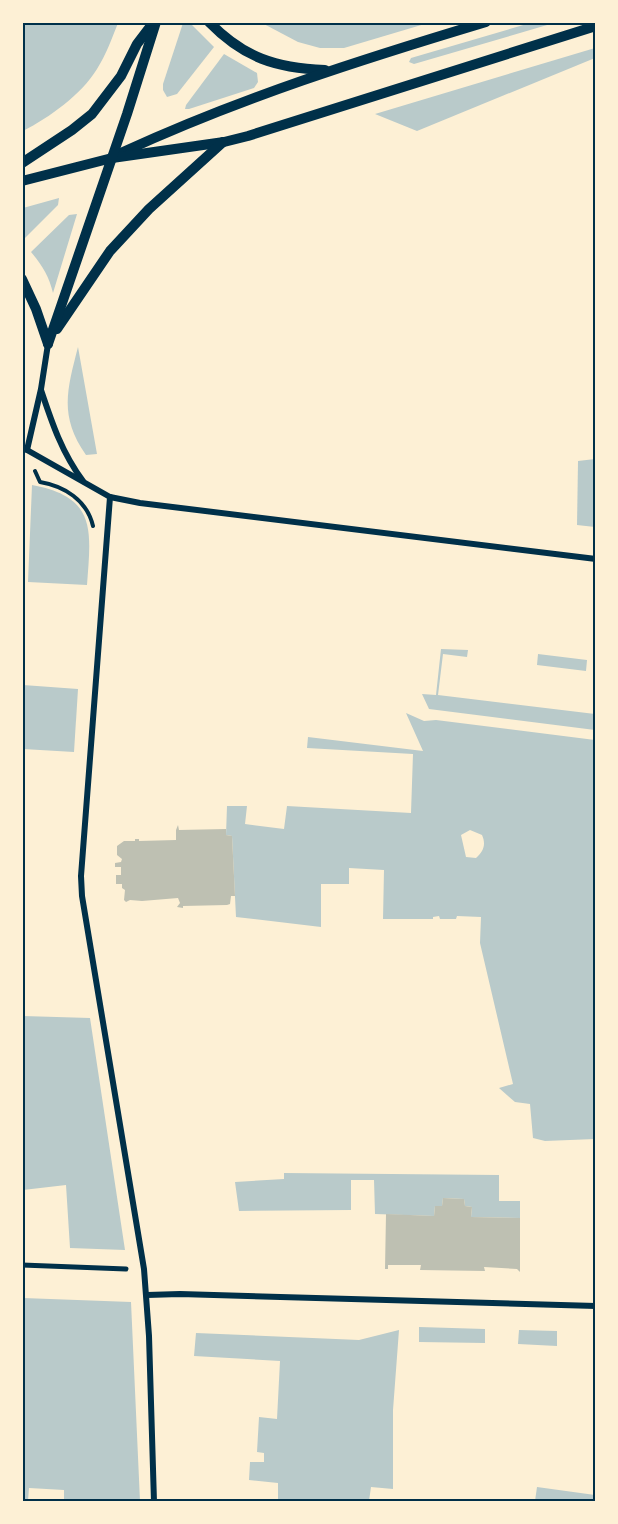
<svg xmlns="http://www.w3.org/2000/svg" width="618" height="1524" font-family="'DM Sans',sans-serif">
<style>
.green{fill:#b9caca;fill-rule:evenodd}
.building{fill:#bec0b2}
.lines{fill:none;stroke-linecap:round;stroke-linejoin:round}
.path{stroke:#003049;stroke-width:4}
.pedestrian{stroke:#003049;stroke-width:5}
.minor{stroke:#003049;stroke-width:6}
.tertiary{stroke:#003049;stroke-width:10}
.neatline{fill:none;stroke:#003049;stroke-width:2}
</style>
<rect width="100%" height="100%" fill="#fdf0d5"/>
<!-- green -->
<g class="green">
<path d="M 23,22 L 118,23 C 112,38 106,55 97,69 C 81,95 50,117 23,131 Z"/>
<polygon points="183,23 191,24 214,47 177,94 167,97 163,90 163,84"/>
<polygon points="262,23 428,23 344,48 320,48 298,42"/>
<polygon points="530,23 554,23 414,64 409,62 411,58"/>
<polygon points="595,48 595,58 417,131 375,114"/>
<polygon points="224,54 257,73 258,82 254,88 189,109 185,109 186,105"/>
<polygon points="59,198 58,205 23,240 23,208"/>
<path d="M 77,214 L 53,293 C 49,276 42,265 31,252 L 69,215 Z"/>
<path d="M 78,347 L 97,454 L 86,455 C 59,416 67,390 78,347 Z"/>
<polygon points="595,459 595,527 577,525 578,461"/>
<path d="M 32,485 C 97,497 91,530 87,585 L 28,582 Z"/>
<polygon points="441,649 468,650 467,657 443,654 438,695 595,714 595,730 429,709 422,694 436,695"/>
<polygon points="538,654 587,660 586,671 537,665"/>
<polygon points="23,685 78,689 74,752 23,749"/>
<path d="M 406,713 L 424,721 L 436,720 L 595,740 L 595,1139 L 545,1141 L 533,1138 L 530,1104 L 515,1102 L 499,1088 L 513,1084 L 480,943 L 481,917 L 457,916 L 456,919 L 440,919 L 439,916 L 433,917 L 433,919 L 383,919 L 384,870 L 349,868 L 349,884 L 321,884 L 321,927 L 236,917 L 232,836 L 226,835 L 227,806 L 247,806 L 245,824 L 284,829 L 287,806 L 411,813 L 413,754 L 307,748 L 308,737 L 423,751 ZM 470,830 L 482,835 C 486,844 484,851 476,858 L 466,857 L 461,835 Z"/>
<polygon points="23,1016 90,1018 125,1250 70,1248 66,1185 23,1190"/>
<polygon points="284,1173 499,1175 499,1201 520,1201 520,1218 471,1217 472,1207 465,1206 464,1199 443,1198 442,1206 435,1206 434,1216 375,1214 374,1180 351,1180 351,1210 239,1211 235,1182 284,1179"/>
<polygon points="23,1298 131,1302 140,1501 64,1501 64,1490 29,1488 28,1501 23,1501"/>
<polygon points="419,1327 485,1329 485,1343 419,1342"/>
<polygon points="399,1330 393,1410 393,1489 371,1487 369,1501 278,1501 278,1483 249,1480 250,1462 264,1462 264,1453 257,1452 259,1417 277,1419 280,1361 194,1356 196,1333 359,1340"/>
<polygon points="519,1330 557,1331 557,1346 518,1344"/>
<polygon points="537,1487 595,1495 595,1501 535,1501"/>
</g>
<!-- building -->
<g class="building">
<polygon points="178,825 179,830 226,829 226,835 232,836 235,896 231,896 230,904 227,905 183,906 183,908 177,907 180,903 178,898 142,901 130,900 126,902 124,900 125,890 122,888 122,884 116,884 116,875 121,875 121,867 115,867 115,863 121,862 122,859 117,855 117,846 124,841 135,841 135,839 139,839 139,841 176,840 176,830"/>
<polygon points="443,1198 464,1199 465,1206 472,1207 471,1217 520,1218 520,1272 517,1269 484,1267 485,1271 420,1270 421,1265 388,1265 388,1269 385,1269 386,1214 434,1216 435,1206 442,1206"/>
</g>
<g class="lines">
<!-- path -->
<path class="path" d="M 35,471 L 40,482 C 64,486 87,500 93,526"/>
<!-- pedestrian -->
<polyline class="pedestrian" points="22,1265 126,1269"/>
<!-- minor -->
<g class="minor">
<path d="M 41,390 C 52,423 62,453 83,481"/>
<polyline points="27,450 110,497 140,503 596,559"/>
<polyline points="27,450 41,389 48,344"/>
<polyline points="110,497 81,876 82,896 144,1269 149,1336 154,1502"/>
<polyline points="147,1295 180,1294 596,1306"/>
</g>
<!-- tertiary -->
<g class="tertiary">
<path d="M 209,22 C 244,58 276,68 325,70"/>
<path d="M 123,152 C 240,98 363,59 486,22"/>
<polyline points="22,163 72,130 92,114 121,76 137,44 153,23"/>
<polyline points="22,181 112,158 224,142 248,136 596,26"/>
<polyline points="22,279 36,309 48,344"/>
<polyline points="57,329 110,251 149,209 223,142"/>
<polyline points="48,344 127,114 156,22"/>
</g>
</g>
<!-- border -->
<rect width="618" height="1524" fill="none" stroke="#fdf0d5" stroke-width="48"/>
<rect x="24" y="24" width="570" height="1476" class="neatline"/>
</svg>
